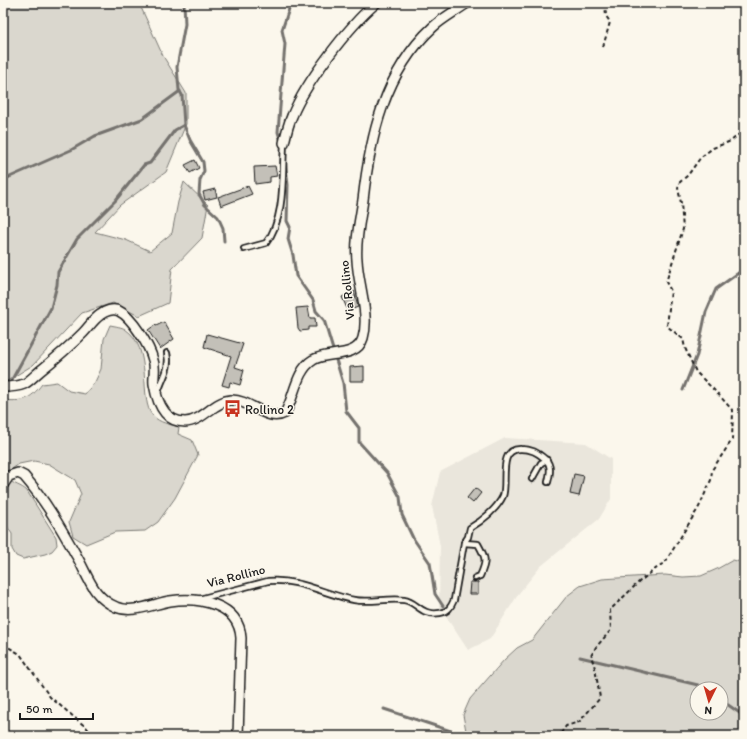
<svg xmlns="http://www.w3.org/2000/svg" width="747" height="739" font-family="Itim,sans-serif">
<style>
.built{fill:#eae6dc}
.green{fill:#dad7ce;stroke:#7b7a75;fill-rule:evenodd}
.lines{fill:none;stroke-linecap:round;stroke-linejoin:round}
.stream{stroke:#74726e;stroke-width:3}
.building{fill:#c3c0b8;stroke:#1c1c1c}
.service-casing{stroke:#1c1c1c;stroke-width:8}
.minor-casing{stroke:#1c1c1c;stroke-width:12}
.path{stroke:#1c1c1c;stroke-width:2;stroke-dasharray:4 3;stroke-linecap:butt}
.service{stroke:#fbf7ec;stroke-width:4.5}
.minor{stroke:#fbf7ec;stroke-width:9}
.labels{text-anchor:middle;dominant-baseline:central;stroke-width:3;stroke-linejoin:round;paint-order:stroke}
.street-label{font-size:13px;fill:#1c1c1c;stroke:#fbf7ec}
.poi-label{font-size:13px;fill:#1c1c1c;stroke:#fbf7ec;text-anchor:start}
</style>
<rect width="100%" height="100%" fill="#fbf7ec"/>
<filter id="ink" filterUnits="userSpaceOnUse"><feTurbulence type="fractalNoise" baseFrequency=".025" numOctaves="2"/><feDisplacementMap in="SourceGraphic" scale="8" xChannelSelector="R" yChannelSelector="G"/><feConvolveMatrix kernelMatrix="1 2 1 2 8 2 1 2 1" color-interpolation-filters="sRGB"/></filter>
<g filter="url(#ink)">
<!-- built -->
<polygon class="built" points="505,438 586,443 611,459 611,499 599,519 541,566 519,593 490,639 468,650 439,606 440,546 432,506 440,472"/>
<!-- green -->
<g class="green">
<polygon points="3,3 139,3 163,56 186,93 186,124 166,172 120,205 95,232 126,240 150,251 172,233 178,202 184,182 208,205 202,238 172,269 168,303 139,316 113,303 82,313 33,365 7,381 3,380"/>
<path d="M 110,325 C 115,326 122,327 125,329 C 154,348 138,401 153,416 C 160,423 169,424 179,427 L 178,434 L 192,440 L 198,455 L 175,498 L 158,522 L 145,531 L 115,532 L 86,544 L 73,536 L 69,522 L 81,494 L 75,480 L 49,464 L 34,461 L 19,464 L 9,471 L 8,479 C 14,485 21,485 27,491 L 56,537 L 57,545 L 52,551 L 45,554 L 23,559 L 16,556 L 12,549 L 12,534 L 3,520 L 3,400 C 23,402 30,400 42,384 L 57,382 L 69,391 L 85,394 L 95,382 L 101,369 L 104,339 Z"/>
<path d="M 733,560 L 744,563 L 744,736 L 467,736 L 463,715 L 470,699 L 504,660 L 517,648 L 532,640 L 567,596 L 580,586 L 602,579 L 665,575 L 683,577 L 701,576 L 717,569 ZM 697,689 L 721,689 L 721,713 L 697,713 Z"/>
</g>
<g class="lines">
<!-- stream -->
<g class="stream">
<polyline points="184,3 185,24 177,67 179,90 182,95 184,125 190,140 203,162 204,171 200,180 199,194 205,205 218,217 223,228 224,241"/>
<polyline points="281,142 278,132 285,44 282,30 291,3"/>
<polyline points="285,159 288,185 287,221 290,227 288,239 293,255 296,276 313,300 316,311 324,320 343,383 346,411 359,428 359,442 387,473 400,497 402,515 413,538 430,563 435,594 443,606"/>
<polyline points="3,180 71,150 95,136 142,119 180,91"/>
<polyline points="683,390 697,355 706,312 716,289 744,269"/>
<polyline points="3,396 51,308 57,285 58,272 77,239 115,201 144,165 150,163 175,130 184,125"/>
<polyline points="580,657 698,685 704,689"/>
<polyline points="721,700 744,716"/>
<polyline points="384,709 466,736"/>
<polyline points="741,736 744,733"/>
</g>
</g>
<!-- building -->
<g class="building">
<polygon points="195,160 199,168 190,173 185,165"/>
<polygon points="275,166 277,176 270,177 270,182 255,184 254,167"/>
<polygon points="248,186 252,194 221,206 218,197"/>
<polygon points="215,189 217,197 205,200 203,192"/>
<polygon points="354,291 358,307 348,311 342,297"/>
<polygon points="308,307 310,318 315,318 316,327 308,327 308,330 300,331 298,328 296,308"/>
<polygon points="164,322 174,339 160,349 148,330 155,325 156,326"/>
<polygon points="207,334 243,344 235,367 244,370 240,385 230,382 229,387 222,385 231,356 204,347"/>
<polygon points="364,366 364,381 350,381 350,367"/>
<polygon points="574,474 584,476 579,496 570,494"/>
<polygon points="475,488 481,493 473,503 467,498"/>
<polygon points="470,582 478,582 478,594 469,594"/>
</g>
<g class="lines">
<defs>
<g id="service">
<path d="M 244,249 L 266,243 C 286,218 282,174 284,143"/>
<path d="M 158,393 C 162,378 171,369 167,353"/>
<polyline points="532,479 541,463 547,460"/>
<path d="M 464,543 L 478,544 C 486,558 487,561 480,576 L 475,578"/>
<path d="M 199,599 L 268,581 C 298,578 326,595 354,600 C 370,603 387,598 404,600 C 418,602 420,616 440,613 C 448,612 451,607 454,600 L 464,543 L 468,537 L 470,528 C 482,521 497,509 503,496 C 508,483 497,448 521,449 C 531,449 537,452 545,459 C 552,465 550,474 548,482"/>
</g>
<g id="minor">
<path d="M 284,143 C 286,134 288,125 292,116 C 306,82 348,27 376,3"/>
<path d="M 3,387 C 10,387 17,387 24,384 C 30,381 35,375 40,371 C 55,359 70,346 83,333 C 89,327 93,320 100,315 C 105,311 113,308 119,311 C 132,317 150,347 153,360 C 156,368 153,376 154,384 C 157,402 164,422 185,422 C 202,422 214,401 231,400 C 250,399 267,423 285,413 C 294,399 296,370 313,360 C 327,351 357,359 363,338 C 370,315 358,284 357,260 C 355,241 360,220 363,200 C 370,138 384,72 433,27 C 443,18 456,11 467,3"/>
<path d="M 3,485 L 9,476 L 18,473 L 24,476 C 45,500 61,528 76,555 C 88,575 92,597 116,607 C 132,614 153,604 170,601 C 198,597 239,603 241,638 L 238,736"/>
</g>
</defs>
<!-- service casing -->
<use href="#service" class="service-casing"/>
<!-- minor casing -->
<use href="#minor" class="minor-casing"/>
<!-- path -->
<g class="path">
<polyline points="603,47 610,22 606,16 605,3"/>
<polyline points="3,644 20,654 50,697 87,728 93,736"/>
<polyline points="299,736 301,736"/>
<polyline points="554,736 561,733 566,726 579,722 600,698 595,668 591,656 596,647 611,630 610,610 640,581 666,561 699,507 711,480 712,470 732,440 733,411 719,395 696,372 685,348 683,339 667,326 671,291 666,282 683,229 681,203 678,188 679,183 688,175 701,157 713,148 731,141 744,130"/>
</g>
<!-- service -->
<use href="#service" class="service"/>
<!-- minor -->
<use href="#minor" class="minor"/>
</g>
</g>
<!-- icons -->
<defs>
<symbol id="bus-bare" viewBox="-9 -9 18 18"><path d="M-5-6H5V4H4V6H2V4H-2V6H-4V4H-5ZM-3.5-4V0h7V-4ZM-3.5 1.2v1.5H-2V1.2ZM2 1.2v1.5H3.5V1.2Z" fill="#c8321e" stroke="#fbf7ec" stroke-width="2.5" paint-order="stroke"/></symbol>
</defs>
<g fill-rule="evenodd">
<use href="#bus-bare" x="220" y="396" width="25" height="25"/>
</g>
<g class="labels">
<!-- street labels -->
<g class="street-label">
<text transform="translate(347 290) rotate(-96)">Via Rollino</text>
<text transform="translate(236 576) rotate(-14)">Via Rollino</text>
</g>
<!-- poi labels -->
<g class="poi-label">
<text x="245" y="409">Rollino 2</text>
</g>
</g>
<!-- margin -->
<rect width="747" height="739" fill="none" stroke="#fbf7ec" stroke-width="16"/>
<rect x="8" y="8" width="731" height="723" fill="none" stroke="#1c1c1c" stroke-width="1.5" filter="url(#ink)"/>
<!-- north arrow -->
<g transform="translate(709 701) rotate(185)"><circle r="19" fill="#fbf7ec" stroke="#a29f99"/>
<path d="M0-3L7 15L0 10L-7 15Z" fill="#c8321e"/>
<text y="-6" font-size="11" font-weight="bold" text-anchor="middle" fill="#1c1c1c">N</text>
</g>
<!-- scale -->
<path d="M20 713v6h73v-6" fill="none" stroke="#1c1c1c" stroke-width="2"/>
<text x="26" y="713" font-size="12" fill="#1c1c1c" stroke="#fbf7ec" stroke-width="3" paint-order="stroke">50 m</text>
</svg>
